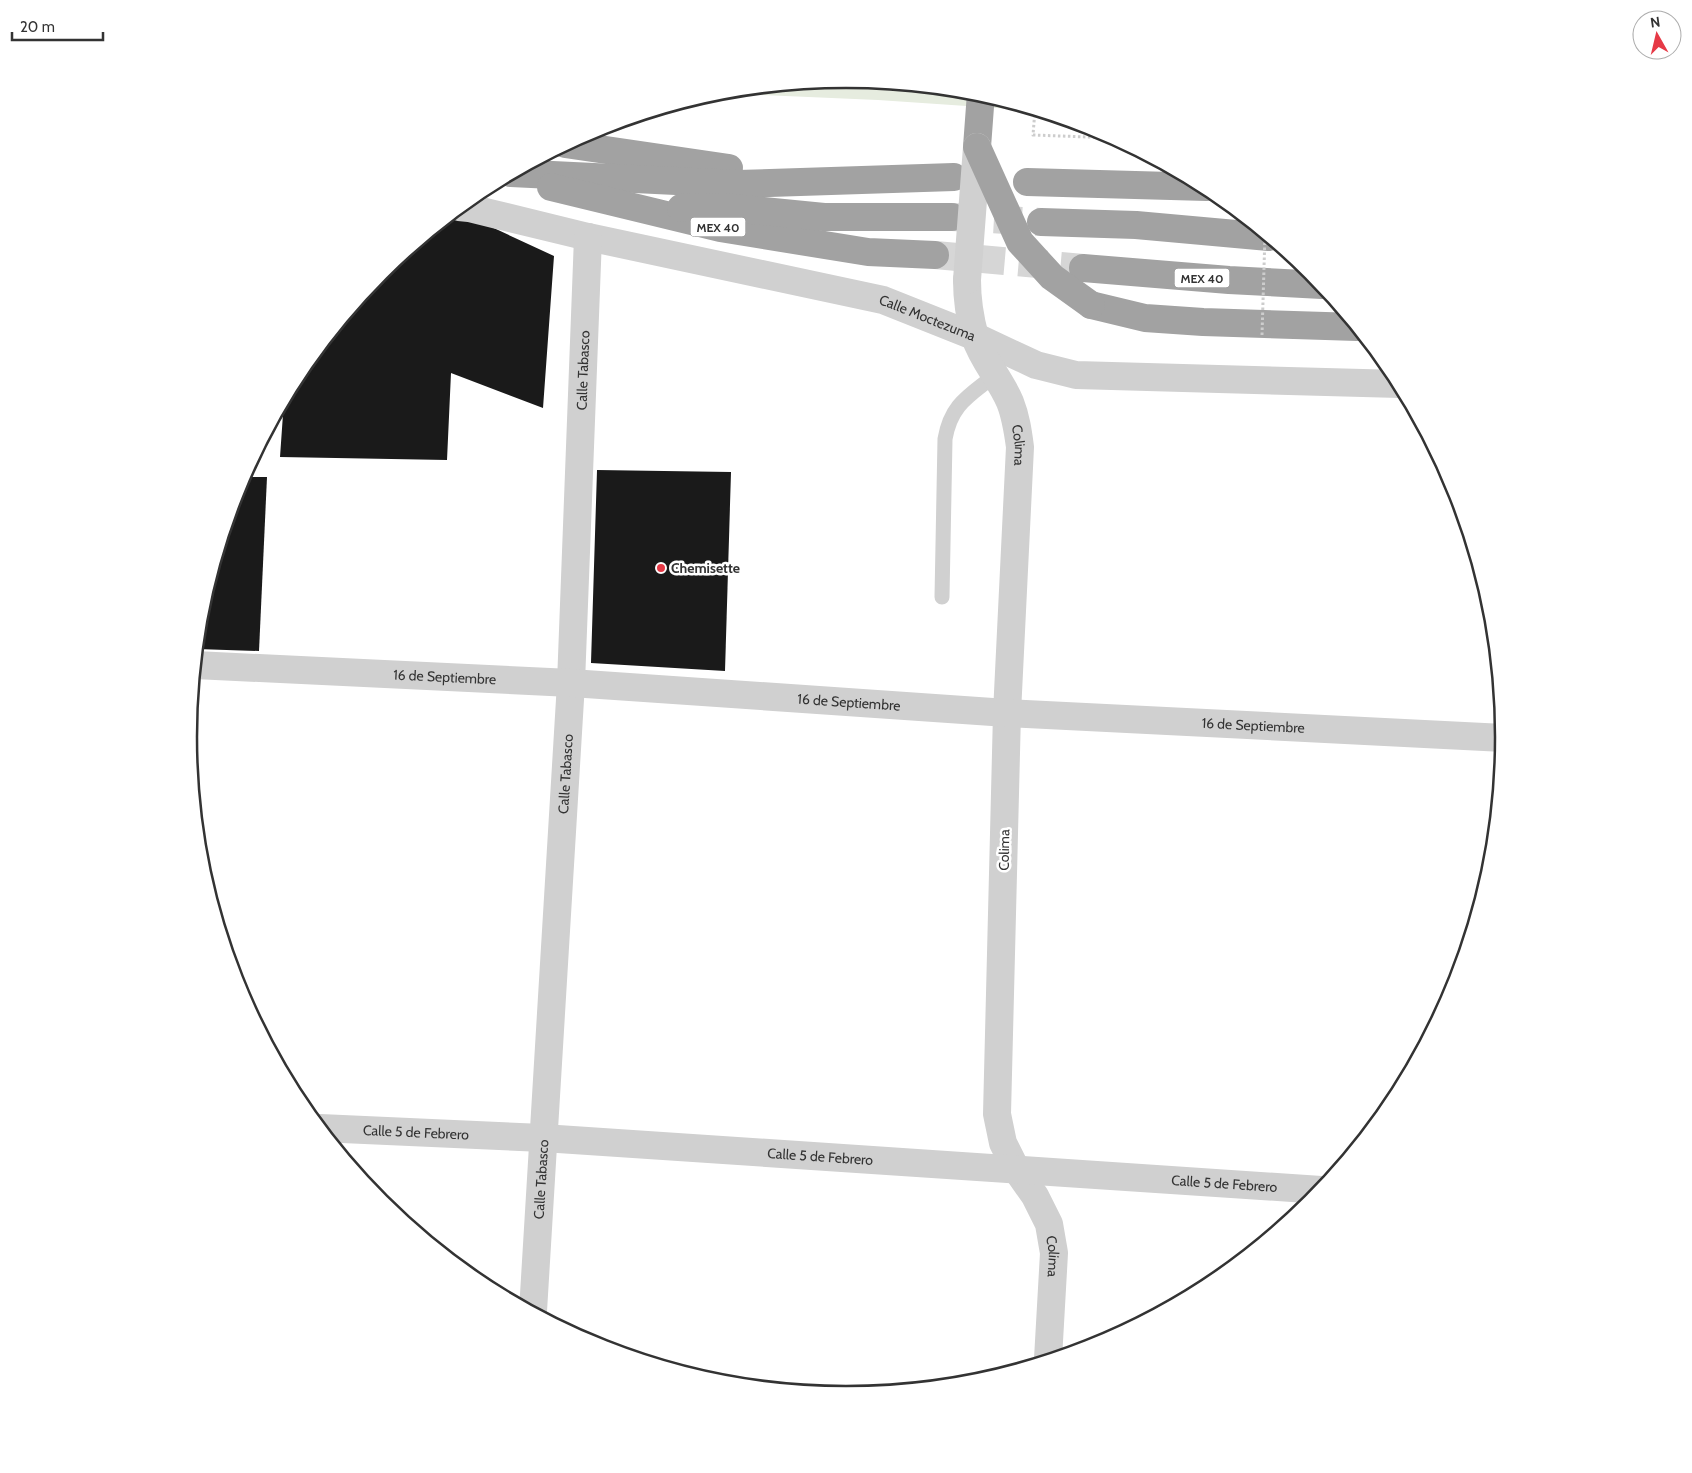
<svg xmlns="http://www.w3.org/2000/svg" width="1692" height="1473" font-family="Cabin,sans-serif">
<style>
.green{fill:#e6ecdf}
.building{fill:#1a1a1a}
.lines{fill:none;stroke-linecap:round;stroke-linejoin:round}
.trunk-tunnel{stroke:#d6d6d6;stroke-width:28;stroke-dasharray:28 14;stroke-linecap:butt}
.path{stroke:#cdcdcd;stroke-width:3;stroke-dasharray:2.5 2.5;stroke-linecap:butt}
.service{stroke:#d0d0d0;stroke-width:15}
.minor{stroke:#d0d0d0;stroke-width:28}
.tertiary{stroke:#d0d0d0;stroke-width:28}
.trunk{stroke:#a2a2a2;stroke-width:28}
.path-bridge{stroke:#cdcdcd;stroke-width:3;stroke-dasharray:2.5 2.5;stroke-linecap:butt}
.tertiary-bridge{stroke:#d0d0d0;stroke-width:28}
.trunk-bridge{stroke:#a2a2a2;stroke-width:28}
.poi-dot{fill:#e63946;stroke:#fff;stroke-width:2}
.labels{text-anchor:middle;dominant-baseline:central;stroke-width:5;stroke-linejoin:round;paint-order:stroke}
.shield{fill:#fff;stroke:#707070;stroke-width:1}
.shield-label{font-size:12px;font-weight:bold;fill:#333}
.street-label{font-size:14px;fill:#333;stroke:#fff}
.poi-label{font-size:14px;font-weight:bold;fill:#333;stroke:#fff;text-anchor:start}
.rim{fill:none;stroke:#333;stroke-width:2.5}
</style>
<rect width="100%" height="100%" fill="#fff"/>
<!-- green -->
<polygon class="green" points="846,79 975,91 1040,111 878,100 714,93"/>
<!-- building -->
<g class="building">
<polygon points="449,216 470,217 554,256 543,408 451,373 447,460 280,457 284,400 299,371 381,271"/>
<polygon points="597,470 731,472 725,671 591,663"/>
<polygon points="243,477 267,477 259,651 197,649 201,608 238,485"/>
</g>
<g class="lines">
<!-- trunk-tunnel -->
<g class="trunk-tunnel">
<polyline points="952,217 1041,222"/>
<polyline points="935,255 1083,268"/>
</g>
<!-- path -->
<polyline class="path" points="1035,110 1033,135 1115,138"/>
<!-- service -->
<path class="service" d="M 942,597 L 945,439 C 951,404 969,396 995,375"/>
<!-- minor -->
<g class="minor">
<path id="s1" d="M 459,207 L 469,208 L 588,237 L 883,300 L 976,337 L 1036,365 L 1076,375 L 1400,384"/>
<path id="s2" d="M 533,1311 L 571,683 L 588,237"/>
</g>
<!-- tertiary -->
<g class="tertiary">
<path id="s3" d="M 967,280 C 967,299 970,319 975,337 C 983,361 1001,380 1010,402 C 1016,417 1018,432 1020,447 L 1007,713 L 997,1114 L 1003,1143 L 1016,1169 L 1035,1196 L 1049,1224 L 1054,1253 L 1048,1359"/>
<path id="s4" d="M 195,665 L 571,683 L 1007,713 L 1504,738"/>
<path id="s5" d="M 320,1128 L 543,1138 L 1321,1190"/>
</g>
<!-- trunk -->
<g class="trunk">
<polyline points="565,144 729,168"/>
<polyline points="977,147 981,93"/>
<polyline points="511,173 738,184 954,177"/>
<polyline points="1027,182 1207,187"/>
<polyline points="551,187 720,228 868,252 935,255"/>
<polyline points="681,208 693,207 733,208 824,217 952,217"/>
<polyline points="1041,222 1136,225 1269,237"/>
<polyline points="1083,268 1229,280 1322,285"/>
<polyline points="1091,305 1145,318 1203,322 1357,327"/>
</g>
<!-- path-bridge -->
<polyline class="path-bridge" points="1262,335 1265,234"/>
<!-- tertiary-bridge -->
<polyline class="tertiary-bridge" points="967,280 977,147"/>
<!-- trunk-bridge -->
<polyline class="trunk-bridge" points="977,147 1020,242 1052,277 1091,305"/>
</g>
<!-- markers -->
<circle class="poi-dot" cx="661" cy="568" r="5"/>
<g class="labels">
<!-- shield labels -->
<g class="shield">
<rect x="690.5" y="217.5" width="55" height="19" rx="4"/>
<rect x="1174.5" y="268.5" width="55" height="19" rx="4"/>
</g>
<g class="shield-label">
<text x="718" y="227">MEX 40</text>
<text x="1202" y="278">MEX 40</text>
</g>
<!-- street labels -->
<g class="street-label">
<text stroke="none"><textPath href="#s1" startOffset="482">Calle Moctezuma</textPath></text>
<text stroke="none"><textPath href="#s2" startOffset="942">Calle Tabasco</textPath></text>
<text stroke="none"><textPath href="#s3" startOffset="176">Colima</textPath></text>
<text stroke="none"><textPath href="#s4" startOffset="250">16 de Septiembre</textPath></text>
<text stroke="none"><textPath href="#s4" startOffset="655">16 de Septiembre</textPath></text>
<text stroke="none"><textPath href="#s4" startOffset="1060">16 de Septiembre</textPath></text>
<text stroke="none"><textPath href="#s2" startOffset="538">Calle Tabasco</textPath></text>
<text transform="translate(1004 850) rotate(-89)">Colima</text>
<text stroke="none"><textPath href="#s5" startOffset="96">Calle 5 de Febrero</textPath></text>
<text stroke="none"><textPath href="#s5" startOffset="501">Calle 5 de Febrero</textPath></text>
<text stroke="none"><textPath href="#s2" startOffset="132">Calle Tabasco</textPath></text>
<text stroke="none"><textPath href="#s5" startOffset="906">Calle 5 de Febrero</textPath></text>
<text stroke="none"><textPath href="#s3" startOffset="1001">Colima</textPath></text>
</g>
<!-- poi labels -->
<g class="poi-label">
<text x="671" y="568">Chemisette</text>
</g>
</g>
<!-- crop -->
<path d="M0 0H1692V1473H0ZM197 737a649 649 0 1 1 1298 0a649 649 0 1 1-1298 0Z" fill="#fff" fill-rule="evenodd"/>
<path class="rim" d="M197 737a649 649 0 1 1 1298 0a649 649 0 1 1-1298 0Z"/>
<!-- north arrow -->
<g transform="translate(1657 35) rotate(352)"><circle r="24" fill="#ffffff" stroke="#adadad"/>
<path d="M0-4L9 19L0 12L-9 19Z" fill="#e63946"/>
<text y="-8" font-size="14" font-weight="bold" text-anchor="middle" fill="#333333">N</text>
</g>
<!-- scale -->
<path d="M12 32v8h91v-8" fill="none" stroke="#333333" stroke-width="2.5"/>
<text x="20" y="32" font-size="15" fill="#333333" stroke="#ffffff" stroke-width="4" paint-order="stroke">20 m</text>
</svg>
